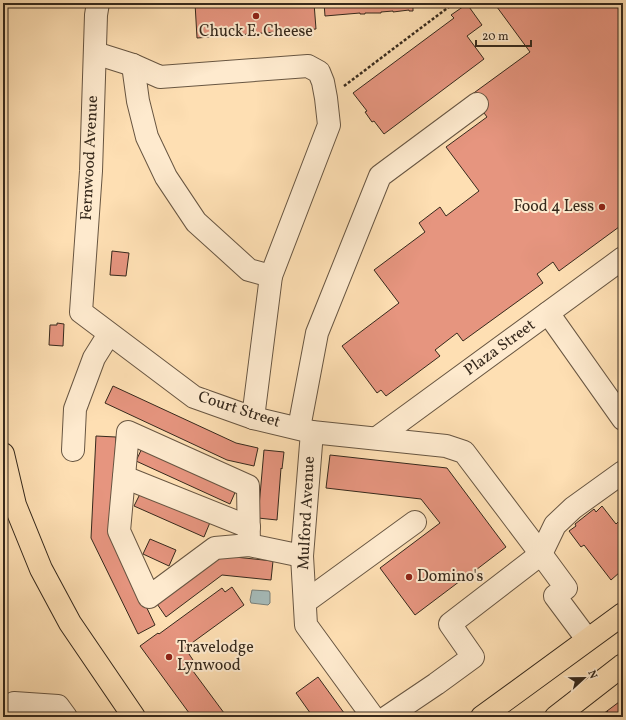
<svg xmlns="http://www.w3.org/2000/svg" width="626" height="720" font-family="Vollkorn,serif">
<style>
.water{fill:#a5bab8;stroke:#79807a}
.building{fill:#e6957f;stroke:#36291c}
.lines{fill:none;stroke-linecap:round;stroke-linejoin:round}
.minor-casing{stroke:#685642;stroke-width:24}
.major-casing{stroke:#36291c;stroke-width:24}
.highway-casing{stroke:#36291c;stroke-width:24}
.path{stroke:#36291c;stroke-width:2.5;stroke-dasharray:3 2;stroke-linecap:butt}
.minor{stroke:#feeace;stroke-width:22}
.major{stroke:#fedfb3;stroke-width:22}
.highway{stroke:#fedfb3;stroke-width:22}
.poi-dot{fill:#8f2418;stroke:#feeace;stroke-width:1.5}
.labels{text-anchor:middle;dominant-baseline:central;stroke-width:4;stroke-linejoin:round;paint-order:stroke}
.poi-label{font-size:16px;fill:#36291c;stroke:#feeace;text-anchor:start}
.street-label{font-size:16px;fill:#36291c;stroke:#feeace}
</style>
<rect width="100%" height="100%" fill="#fedfb3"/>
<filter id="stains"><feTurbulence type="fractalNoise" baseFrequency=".005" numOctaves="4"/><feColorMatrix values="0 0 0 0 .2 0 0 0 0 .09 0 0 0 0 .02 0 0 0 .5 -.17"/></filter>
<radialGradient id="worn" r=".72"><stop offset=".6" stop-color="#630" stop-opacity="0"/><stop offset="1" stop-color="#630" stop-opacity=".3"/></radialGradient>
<!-- water -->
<polygon class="water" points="252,590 269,591 270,593 270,603 268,605 251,603 250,600"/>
<!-- building -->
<g class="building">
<polygon points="195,3 314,3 316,29 197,38"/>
<polygon points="324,3 413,3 413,11 409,11 409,10 393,12 393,11 381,12 381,13 365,13 365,14 360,14 360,13 325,16"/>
<polygon points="494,3 621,3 623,6 623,224 559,271 553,262 537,274 543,283 463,341 457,333 435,350 440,356 386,396 381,390 377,393 342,346 399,303 374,270 425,232 419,223 440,207 446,216 479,191 446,147 487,117 471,95 530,52"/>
<polygon points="467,4 482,25 467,36 484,59 384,134 374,121 372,122 365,112 367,111 353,93 454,18 451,15"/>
<polygon points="112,251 129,253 126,276 110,275"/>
<polygon points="57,323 64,324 63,346 49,345 50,325 57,325"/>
<polygon points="113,386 236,443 258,448 254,466 227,460 105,403"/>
<polygon points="96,436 116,437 111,533 155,625 138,634 91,538"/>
<polygon points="143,446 237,488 230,504 136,461"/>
<polygon points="264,450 284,452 282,469 281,468 277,520 258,518"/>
<polygon points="330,455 447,468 506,547 468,576 468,575 415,615 380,568 440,523 421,499 326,488"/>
<polygon points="142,490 211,520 204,537 134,506"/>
<polygon points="602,506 616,524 618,522 623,528 623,574 622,575 620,572 611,580 584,545 581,547 569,531 576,526 575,524 594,509 596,512"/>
<polygon points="150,539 176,550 169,566 143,554"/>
<polygon points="216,555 273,561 271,580 222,575 166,617 155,601"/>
<polygon points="232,587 244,605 185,648 195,663 190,667 227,717 192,717 140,646 158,633 159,634 222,588 225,592"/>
<polygon points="318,677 347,717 348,715 349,717 313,717 296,693"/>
<polygon points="623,699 623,717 611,717 607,711"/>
<polygon points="607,711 611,717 599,717"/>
</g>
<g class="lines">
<defs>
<g id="minor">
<polyline points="98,3 96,15 91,171 81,312 194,397 253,418 312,432 446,446 464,452 541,554 555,525 573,508 623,472"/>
<polyline points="95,53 133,65 160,77 308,66 319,72 323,82 326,98 329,125 271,276 253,418"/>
<polyline points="133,65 138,101 147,137 166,177 196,222 249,270 271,276"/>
<polyline points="548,313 623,419"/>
<polyline points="299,428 317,333 380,176 477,104"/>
<polyline points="312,432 302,556 306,625 373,717"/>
<polyline points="377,438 623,258"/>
<polyline points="73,450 75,409 94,358 109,334"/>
<polyline points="124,477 249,527"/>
<polyline points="249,545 248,486 128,432 119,531 149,597 215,548 249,545 302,556"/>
<polyline points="305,602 415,522"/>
<polyline points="14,717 14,703 58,706 66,717"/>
<polyline points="387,717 436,684 473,657 450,624 541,554 566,588 555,596 587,639"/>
</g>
<g id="major">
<polyline points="482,717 623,614"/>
<polyline points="556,717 623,665"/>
</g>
<polyline id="highway" points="3,454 15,505 41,569 70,623 134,717"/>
</defs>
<!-- minor casing -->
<use href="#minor" class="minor-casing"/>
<!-- major casing -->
<use href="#major" class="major-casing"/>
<!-- highway casing -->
<use href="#highway" class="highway-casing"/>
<!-- path -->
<polyline class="path" points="344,86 454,3"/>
<!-- minor -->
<use href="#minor" class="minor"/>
<!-- major -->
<use href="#major" class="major"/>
<!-- highway -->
<use href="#highway" class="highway"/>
</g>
<!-- markers -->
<g class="poi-dot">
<circle cx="256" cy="16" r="4"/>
<circle cx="602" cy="207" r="4"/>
<circle cx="409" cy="577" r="4"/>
<circle cx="169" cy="657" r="4"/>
</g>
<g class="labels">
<!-- poi labels -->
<g class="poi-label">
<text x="256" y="32" text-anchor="middle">Chuck E. Cheese</text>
<text x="594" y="207" text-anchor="end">Food 4 Less</text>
<text x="417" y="577">Domino's</text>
<text x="177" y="648">Travelodge<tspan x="177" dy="18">Lynwood</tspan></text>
</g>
<!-- street labels -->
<g class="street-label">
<text transform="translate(90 158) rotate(-87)">Fernwood Avenue</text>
<text transform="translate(500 348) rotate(-36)">Plaza Street</text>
<text transform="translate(239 410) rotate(18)">Court Street</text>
<text transform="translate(307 513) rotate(-87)">Mulford Avenue</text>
</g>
</g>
<!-- margin -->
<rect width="626" height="720" fill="none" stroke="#fedfb3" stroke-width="16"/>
<rect x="4" y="4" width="618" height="712" fill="none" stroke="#36291c" stroke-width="2"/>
<rect x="8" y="8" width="610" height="704" fill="none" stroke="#36291c"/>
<!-- north arrow -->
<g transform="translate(584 678) rotate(68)" stroke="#feeace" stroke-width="3" paint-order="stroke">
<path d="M0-3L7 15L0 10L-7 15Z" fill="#36291c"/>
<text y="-6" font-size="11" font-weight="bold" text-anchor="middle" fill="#36291c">N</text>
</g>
<!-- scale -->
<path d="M476 40v6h55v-6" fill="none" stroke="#36291c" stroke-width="2"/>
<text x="482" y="40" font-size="12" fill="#36291c" stroke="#feeace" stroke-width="3" paint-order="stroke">20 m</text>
<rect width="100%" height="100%" filter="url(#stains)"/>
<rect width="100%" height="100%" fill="url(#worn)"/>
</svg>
